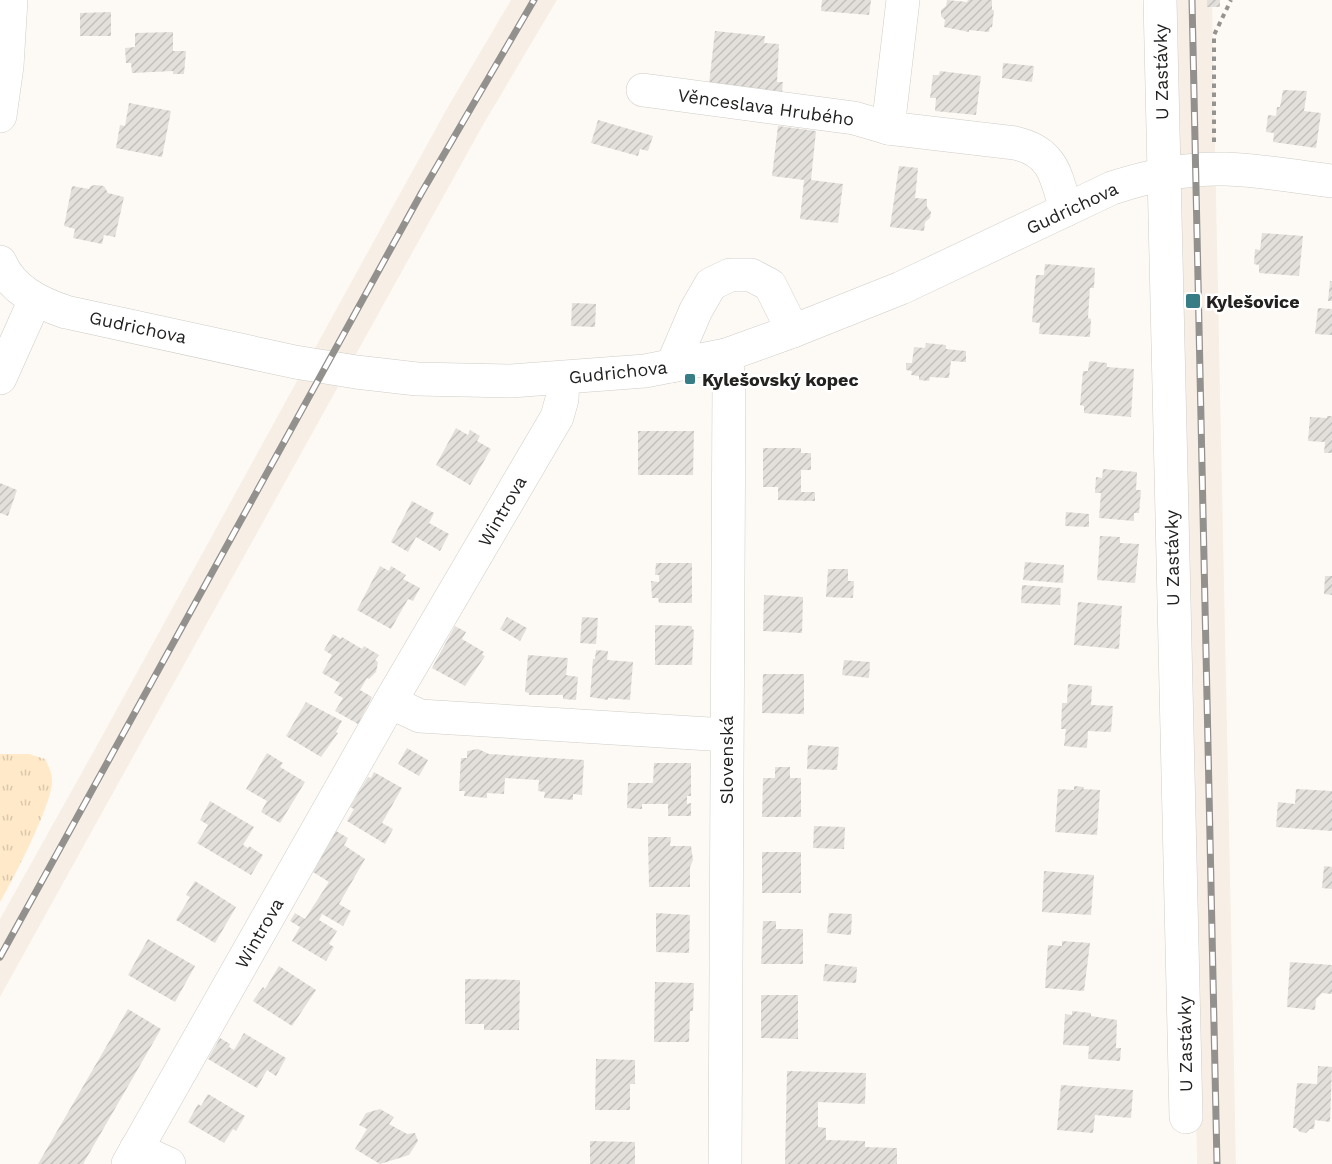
<svg xmlns="http://www.w3.org/2000/svg" width="1332" height="1164" font-family="'Work Sans',sans-serif">
<style>
.built{fill:#f7efe5}
.grass{fill:url(#grass-tufts)}
.building{fill:url(#building-hatch)}
.lines{fill:none;stroke-linecap:round;stroke-linejoin:round}
.minor-casing{stroke:#cfcdc8;stroke-width:34}
.path{stroke:#959390;stroke-width:4;stroke-dasharray:4.5 4.5;stroke-linecap:butt}
.minor{stroke:#fff;stroke-width:33}
.rail-casing{stroke:#93918e;stroke-width:7}
.rail{stroke:#fff;stroke-width:4.5;stroke-dasharray:14;stroke-linecap:butt}
.poi-dot{fill:#367d86;stroke:#fff;stroke-width:2}
.labels{text-anchor:middle;dominant-baseline:central;stroke-width:5;stroke-linejoin:round;paint-order:stroke}
.street-label{font-size:18px;fill:#232220;stroke:#fff}
.poi-label{font-size:18px;font-weight:bold;fill:#232220;stroke:#fff;text-anchor:start}
</style>
<defs>
<pattern id="grass-tufts" width="24" height="20" patternUnits="userSpaceOnUse" patternTransform="scale(1.5)"><rect width="24" height="20" fill="#ffe9c8"/><path d="M3 7l-1-3M5 7V3M7 7l1-3M15 17l-1-3M17 17v-4M19 17l1-3" fill="none" stroke="#dac8ac"/></pattern>
<pattern id="building-hatch" width="6" height="6" patternUnits="userSpaceOnUse" patternTransform="scale(1.5)"><rect width="6" height="6" fill="#e3e0dc"/><path d="M-1 1l2-2M0 6l6-6M5 7l2-2" fill="none" stroke="#c2c0bc"/></pattern>
</defs>
<rect width="100%" height="100%" fill="#fdfaf6"/>
<!-- built -->
<g class="built">
<polygon points="511,0 557,0 483,125 0,997 0,919 95,749 387,217 449,105"/>
<polygon points="1173,0 1212,0 1236,1164 1197,1164"/>
</g>
<!-- grass -->
<path class="grass" d="M 0,754 L 29,754 L 45,759 C 49,767 52,773 52,781 C 52,805 13,879 0,902 Z"/>
<!-- building -->
<g class="building">
<polygon points="822,0 871,0 869,15 821,11"/>
<polygon points="947,0 967,2 968,0 992,0 992,10 994,10 992,28 990,27 989,32 969,30 969,32 944,27 945,20 941,16 941,10 946,6"/>
<rect x="1207" y="0" width="13" height="7"/>
<polygon points="111,12 111,36 80,36 80,13"/>
<polygon points="715,31 765,36 764,43 779,44 777,82 783,82 781,102 708,93"/>
<polygon points="173,32 173,51 186,51 184,74 173,74 173,71 132,73 131,63 126,63 125,48 135,47 135,33"/>
<polygon points="1003,63 1034,66 1032,82 1002,78"/>
<polygon points="940,71 981,76 976,115 935,111 936,98 930,98 933,75 939,75"/>
<polygon points="1283,90 1307,91 1304,111 1321,113 1316,148 1273,142 1274,133 1266,132 1268,115 1276,116 1277,107 1280,107"/>
<polygon points="129,103 171,111 162,157 116,148 120,125 125,126"/>
<polygon points="598,120 653,136 648,151 640,149 638,156 591,143"/>
<polygon points="778,126 816,131 811,180 843,184 838,223 800,219 804,180 772,176"/>
<polygon points="899,166 918,168 915,198 927,199 927,207 931,212 930,218 925,222 924,231 890,227"/>
<polygon points="95,185 104,186 108,193 124,197 115,237 104,235 102,244 73,238 75,229 64,226 72,186 89,189 91,186"/>
<polygon points="1262,233 1303,236 1299,276 1259,273 1259,265 1254,264 1255,249 1260,250"/>
<polygon points="1045,264 1095,268 1094,288 1090,288 1089,302 1088,318 1091,319 1090,337 1039,334 1040,323 1032,322 1036,275 1044,275"/>
<polygon points="1330,281 1332,281 1332,301 1328,301"/>
<polygon points="572,303 596,304 595,327 571,326"/>
<polygon points="1318,308 1332,309 1332,335 1315,334"/>
<polygon points="926,343 946,345 946,349 966,351 966,362 951,361 949,378 930,377 929,381 919,380 919,376 911,375 912,371 906,370 906,363 912,363 914,347 925,348"/>
<polygon points="1091,361 1107,363 1107,367 1134,369 1131,417 1084,413 1084,406 1080,405 1083,371 1088,371 1089,362"/>
<polygon points="1327,416 1332,416 1332,453 1324,453 1325,442 1308,441 1310,417 1327,418"/>
<polygon points="456,428 468,435 470,430 480,436 477,441 491,449 470,485 436,465"/>
<polygon points="638,431 694,431 693,475 638,475"/>
<polygon points="763,448 801,448 801,453 811,453 811,470 801,470 801,492 815,492 815,501 778,500 778,487 763,487"/>
<polygon points="1103,469 1137,472 1136,490 1141,490 1139,513 1134,513 1134,521 1099,518 1101,493 1095,493 1096,477 1102,478"/>
<polygon points="0,483 17,490 8,516 0,513"/>
<polygon points="412,501 434,513 429,523 449,534 440,551 416,537 408,552 391,542"/>
<polygon points="1066,512 1089,514 1089,527 1065,526"/>
<polygon points="1100,536 1120,537 1120,543 1139,544 1135,583 1097,580"/>
<polygon points="1025,562 1064,565 1063,583 1023,580"/>
<polygon points="656,563 692,563 692,603 659,603 658,598 652,598 651,581 659,582 659,575 655,575"/>
<polygon points="380,566 389,571 391,566 406,575 403,579 420,588 413,601 408,599 391,629 357,610"/>
<polygon points="828,569 848,569 848,581 854,581 853,598 826,597"/>
<polygon points="1325,576 1332,576 1332,595 1324,594"/>
<polygon points="1022,585 1061,588 1060,605 1021,603"/>
<polygon points="764,595 803,597 802,633 763,631"/>
<polygon points="1078,602 1122,606 1119,649 1074,645"/>
<polygon points="507,617 527,628 520,641 500,629"/>
<polygon points="582,617 598,618 596,644 580,643"/>
<polygon points="655,625 692,626 692,629 694,630 692,665 655,665"/>
<polygon points="455,626 466,632 462,639 484,652 482,655 485,656 465,686 432,668"/>
<polygon points="333,634 341,639 342,637 362,649 364,646 379,655 375,660 378,662 376,672 369,679 367,678 360,690 372,697 358,724 335,711 343,698 334,693 340,683 322,673 332,655 324,650"/>
<polygon points="596,650 608,651 607,660 633,662 630,700 608,698 608,700 590,697 593,659 595,659"/>
<polygon points="528,655 568,658 566,675 578,677 576,700 563,699 563,695 529,695 529,693 525,692"/>
<polygon points="844,660 870,662 869,678 842,675"/>
<polygon points="763,674 804,674 804,714 762,713"/>
<polygon points="1068,684 1092,686 1091,705 1113,706 1111,732 1088,731 1087,748 1064,746 1066,729 1061,729 1062,703 1067,703"/>
<polygon points="306,702 342,721 336,732 338,733 321,757 286,736"/>
<polygon points="808,745 839,747 837,770 807,769"/>
<polygon points="407,748 428,760 419,776 398,764"/>
<polygon points="478,749 489,754 584,760 582,795 573,794 573,800 544,798 545,792 538,791 539,780 505,778 504,794 487,793 487,798 464,796 465,791 459,791 461,758 467,758 467,751"/>
<polygon points="267,753 283,763 280,767 305,782 280,823 261,812 267,801 246,789"/>
<polygon points="654,763 691,763 691,796 687,796 687,804 691,803 691,816 668,816 668,804 642,804 642,809 627,808 628,783 653,783"/>
<polygon points="775,767 790,767 790,778 801,778 801,817 762,817 763,778 775,778"/>
<polygon points="374,772 402,788 382,823 393,829 385,844 347,821 354,809 350,807 368,777 371,778"/>
<polygon points="1074,786 1084,787 1083,789 1100,790 1097,835 1055,832 1058,789 1074,790"/>
<polygon points="1296,789 1332,791 1332,831 1276,827 1278,802 1295,804"/>
<polygon points="210,801 254,827 243,845 248,848 249,846 263,855 251,875 197,843 208,825 200,820"/>
<polygon points="814,826 845,827 844,849 813,848"/>
<polygon points="336,831 348,838 344,845 365,859 339,904 351,911 343,926 322,914 319,920 337,931 329,944 334,947 326,961 292,941 300,927 290,921 295,913 305,919 329,882 313,872"/>
<polygon points="648,837 671,837 670,846 691,846 693,860 690,867 690,887 649,887"/>
<rect x="762" y="852" width="39" height="41"/>
<polygon points="1324,866 1332,867 1332,889 1322,888"/>
<polygon points="1044,871 1094,875 1091,915 1042,912"/>
<polygon points="195,881 236,907 215,943 176,920 190,897 186,895"/>
<polygon points="656,913 690,915 689,953 656,952"/>
<polygon points="829,913 852,914 851,935 827,933"/>
<polygon points="763,921 776,921 776,929 803,929 803,964 761,964"/>
<polygon points="148,939 195,966 175,1002 128,975"/>
<polygon points="1062,941 1090,943 1084,991 1045,988 1048,945 1062,946"/>
<polygon points="1290,962 1332,965 1332,994 1322,993 1316,999 1315,1010 1287,1007"/>
<polygon points="825,964 857,967 856,983 823,981"/>
<polygon points="279,966 316,990 292,1026 253,1001 263,987 265,989"/>
<polygon points="465,979 520,980 519,1030 484,1030 484,1024 465,1024"/>
<polygon points="655,982 694,983 693,1011 690,1011 689,1042 654,1042"/>
<polygon points="761,995 798,995 798,1039 761,1038"/>
<polygon points="128,1009 161,1029 83,1164 38,1164"/>
<polygon points="1072,1011 1091,1013 1091,1016 1117,1020 1116,1048 1121,1048 1120,1061 1088,1059 1089,1046 1063,1045 1065,1014 1072,1015"/>
<polygon points="244,1033 286,1058 276,1076 267,1070 257,1088 208,1059 220,1038 230,1044 229,1047 234,1050"/>
<polygon points="596,1059 635,1060 635,1084 630,1084 630,1110 595,1110"/>
<polygon points="1318,1066 1332,1067 1330,1122 1315,1120 1314,1129 1310,1129 1306,1133 1300,1132 1296,1128 1293,1128 1297,1083 1317,1084"/>
<polygon points="787,1071 866,1073 865,1104 818,1102 818,1127 826,1128 826,1140 865,1141 865,1147 897,1148 897,1164 785,1164"/>
<polygon points="1061,1085 1133,1090 1131,1118 1095,1115 1093,1133 1057,1130"/>
<polygon points="208,1094 245,1116 236,1131 233,1129 224,1143 188,1122 198,1104 201,1106"/>
<polygon points="380,1109 394,1117 389,1124 407,1134 415,1133 418,1141 409,1155 380,1164 355,1149 367,1129 359,1125 366,1113"/>
<polygon points="590,1141 635,1142 635,1164 590,1164"/>
</g>
<g class="lines">
<defs>
<g id="minor">
<polyline points="1160,0 1186,1117"/>
<path d="M 643,90 L 854,118 L 888,128 L 1015,143 C 1054,152 1056,176 1066,210"/>
<polyline points="0,116 7,66 11,0"/>
<polyline points="888,128 903,0"/>
<path d="M 0,262 C 12,290 39,303 66,312 L 295,362 L 356,372 L 417,379 L 511,381 L 645,371 L 726,355 L 793,331 L 901,288 L 1112,188 C 1148,176 1188,168 1226,169 C 1261,170 1297,177 1332,181"/>
<polyline points="672,366 696,310 711,284 730,275 751,275 770,285 793,331"/>
<polyline points="0,378 35,300"/>
<polyline points="390,702 420,716 726,735"/>
<polyline points="136,1149 169,1164"/>
<polyline points="128,1164 390,702 557,417 562,399 563,378"/>
<polyline points="725,1164 729,383 726,355"/>
</g>
</defs>
<!-- minor casing -->
<use href="#minor" class="minor-casing"/>
<!-- path -->
<polyline class="path" points="1214,142 1214,35 1231,0"/>
<!-- minor -->
<use href="#minor" class="minor"/>
<defs>
<g id="rail">
<polyline points="1192,0 1217,1164"/>
<polyline points="0,957 422,192 534,0"/>
</g>
</defs>
<!-- rail casing -->
<use href="#rail" class="rail-casing"/>
<!-- rail -->
<use href="#rail" class="rail"/>
</g>
<!-- markers -->
<g class="poi-dot">
<rect x="1185" y="293" width="16" height="16" rx="3"/>
<rect x="684" y="373" width="12" height="12" rx="3"/>
</g>
<g class="labels">
<!-- street labels -->
<g class="street-label">
<text transform="translate(1161 72) rotate(-91)">U Zastávky</text>
<text transform="translate(766 107) rotate(8)">Věnceslava Hrubého</text>
<text transform="translate(1072 208) rotate(-25)">Gudrichova</text>
<text transform="translate(138 327) rotate(12)">Gudrichova</text>
<text transform="translate(618 372) rotate(-6)">Gudrichova</text>
<text transform="translate(502 511) rotate(-60)">Wintrova</text>
<text transform="translate(1172 558) rotate(-91)">U Zastávky</text>
<text transform="translate(726 760) rotate(-90)">Slovenská</text>
<text transform="translate(259 933) rotate(-60)">Wintrova</text>
<text transform="translate(1185 1044) rotate(-91)">U Zastávky</text>
</g>
<!-- poi labels -->
<g class="poi-label">
<text x="1206" y="301">Kylešovice</text>
<text x="702" y="379">Kylešovský kopec</text>
</g>
</g>
</svg>
